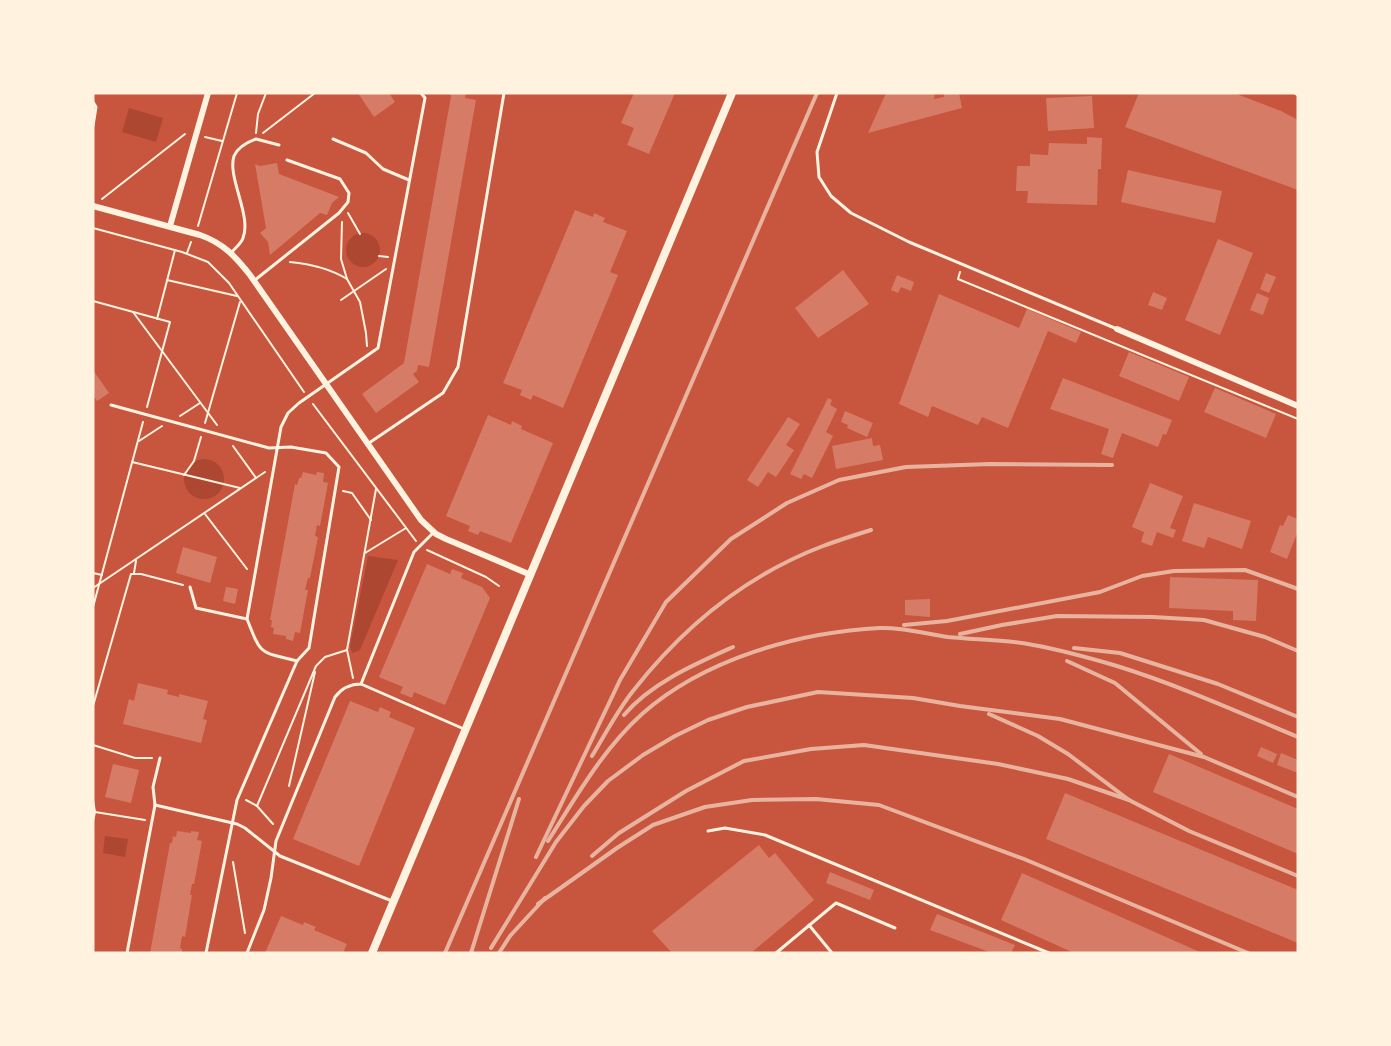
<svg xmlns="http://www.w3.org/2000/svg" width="1391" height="1046" font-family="Lato,sans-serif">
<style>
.green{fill:#ae4732}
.building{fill:#d67c66}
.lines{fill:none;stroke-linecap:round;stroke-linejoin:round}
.path{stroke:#fff3e0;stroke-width:2}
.service{stroke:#fff3e0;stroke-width:3}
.minor{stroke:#fff3e0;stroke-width:6}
.tertiary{stroke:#fff3e0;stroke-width:8}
.rail{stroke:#e9b49f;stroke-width:4}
</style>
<rect width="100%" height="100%" fill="#c8553d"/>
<!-- green -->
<g class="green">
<polygon points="129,108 163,118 156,142 122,132"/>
<circle cx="363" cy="250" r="17"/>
<circle cx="204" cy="479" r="20"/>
<polygon points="368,556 398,560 360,650 352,653 350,646"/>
<polygon points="105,836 128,839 125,857 103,853"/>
</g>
<!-- building -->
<g class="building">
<polygon points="358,93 389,93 395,102 374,117"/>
<polygon points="449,93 466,93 465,98 476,100 429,367 418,365 417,371 413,374 419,382 376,413 362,394 404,363 451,96"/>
<polygon points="634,93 675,93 649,154 627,145 634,128 621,123"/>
<polygon points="886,93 935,93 934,99 944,97 944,93 959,93 962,108 868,133"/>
<polygon points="1139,93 1234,93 1281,111 1298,120 1298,190 1125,127"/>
<polygon points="1092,96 1094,128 1048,131 1046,98"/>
<polygon points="1087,137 1102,138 1101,169 1098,169 1097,205 1027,203 1028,191 1016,191 1017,166 1030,166 1030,154 1048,155 1049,143 1087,144"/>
<polygon points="277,163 279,174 339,197 332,203 327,215 320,213 270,255 268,242 260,233 266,228 255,164 260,166"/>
<polygon points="1128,170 1222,191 1215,223 1121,202"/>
<polygon points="575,210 593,217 594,213 605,218 603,222 627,231 610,272 618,275 563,408 533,395 531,400 520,395 522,390 503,383"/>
<polygon points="1218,239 1253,253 1220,335 1185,320"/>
<polygon points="843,270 869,304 818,338 795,308"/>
<polygon points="1266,273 1276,277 1269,293 1260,289"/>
<polygon points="897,275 914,282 911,291 901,287 898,293 891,290"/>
<polygon points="1153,292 1167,298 1162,310 1148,305"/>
<polygon points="1257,293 1269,298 1263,315 1250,310"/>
<polygon points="939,294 1019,328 1027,309 1081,332 1076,343 1048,331 1008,428 982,417 978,425 932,406 928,417 899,404"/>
<polygon points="1129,352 1189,377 1179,401 1119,376"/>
<polygon points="93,370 109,393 97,401 93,395"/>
<polygon points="1063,378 1172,420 1166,435 1163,434 1158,447 1122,433 1113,458 1101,454 1109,429 1050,409"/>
<polygon points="1215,388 1276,414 1266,438 1204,412"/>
<polygon points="828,398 832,400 830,405 837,409 826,432 833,436 812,478 804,474 801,479 790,474"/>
<polygon points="845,411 873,423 867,437 847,428 848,425 841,422"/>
<polygon points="488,415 511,425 512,421 522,426 521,429 553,443 511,543 480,531 478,535 468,531 470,526 446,516"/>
<polygon points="788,417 800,424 786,445 794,450 776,477 768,472 758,487 747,480"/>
<polygon points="872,438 873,446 880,445 883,460 836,469 832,446"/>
<polygon points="303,472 316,475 317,472 324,473 323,482 328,483 320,526 317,525 315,536 318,537 310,578 308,578 305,590 308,590 300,633 295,632 293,641 286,639 286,636 273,634 274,628 271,627 272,620 270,620 295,484 297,485 299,478 301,478"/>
<polygon points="1150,483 1183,496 1170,528 1176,530 1173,538 1157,532 1152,546 1141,542 1144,532 1132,527"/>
<polygon points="1194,503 1251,521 1242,549 1208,537 1204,548 1182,541"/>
<polygon points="1288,515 1298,519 1298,531 1287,559 1270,552 1280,525 1283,526"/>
<polygon points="183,547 217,557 210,583 176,573"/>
<polygon points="427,564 450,574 452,569 463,573 461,578 482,587 490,598 445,705 414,692 412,698 400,693 403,687 379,677"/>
<polygon points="1170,577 1258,580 1256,621 1233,620 1233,611 1169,608"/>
<polygon points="226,587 238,589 235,604 223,601"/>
<polygon points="930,599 930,617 905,615 905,600"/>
<polygon points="138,683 168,690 167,694 179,697 179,694 208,701 203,719 207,720 201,743 123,724 129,699 134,701"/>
<polygon points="350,701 378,712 380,707 391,712 389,717 415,728 359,866 293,839"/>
<polygon points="1261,747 1277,754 1273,763 1257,756"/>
<polygon points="1281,753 1298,760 1298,773 1277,765"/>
<polygon points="1169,754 1298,809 1298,854 1153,792"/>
<polygon points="113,764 139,770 131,803 105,797"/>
<polygon points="1065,793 1298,890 1298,943 1046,839"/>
<polygon points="177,831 191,833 191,831 199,832 197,840 202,841 194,884 192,884 190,895 192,895 185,937 182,936 180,948 182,949 182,953 150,953 170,843 172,843 173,836 176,837"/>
<polygon points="759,845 769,858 775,853 814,900 751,953 672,953 652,931"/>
<polygon points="830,872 874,890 870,900 826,883"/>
<polygon points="1022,873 1202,953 1074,953 1001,920"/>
<polygon points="937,914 1015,945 1011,953 992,953 930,930"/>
<polygon points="281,916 303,925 304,922 316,927 314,930 347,944 343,953 265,953"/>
</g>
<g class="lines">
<!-- path -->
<g class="path">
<polyline points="256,133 258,114 266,93"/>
<polyline points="263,133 315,93"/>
<polyline points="205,137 222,141"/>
<polyline points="102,199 185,134"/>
<polyline points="348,213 360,234"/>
<polyline points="342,222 341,259 347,279 360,302 366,333 367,346"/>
<polyline points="198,226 237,93"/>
<polyline points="93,228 182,252 208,262 229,283 304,392"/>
<polyline points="187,253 191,242"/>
<polyline points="379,256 388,257"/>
<path d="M 290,262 C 311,264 329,268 347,279"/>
<polyline points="960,272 958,279 1298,419"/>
<polyline points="167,280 237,296"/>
<polyline points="341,300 386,269"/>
<polyline points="93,301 170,322 147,407"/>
<polyline points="133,312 217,425"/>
<polyline points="157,319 175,250"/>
<polyline points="313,404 416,541"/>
<polyline points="180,416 200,403"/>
<polyline points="205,423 240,302"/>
<polyline points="139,441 162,426"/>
<polyline points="233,446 256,478"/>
<polyline points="132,462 240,488"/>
<polyline points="184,475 194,461 201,437"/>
<polyline points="343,491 352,493 371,520"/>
<polyline points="205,514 247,569"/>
<polyline points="427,550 486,577 499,586"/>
<polyline points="365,553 406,528"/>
<polyline points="93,573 102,575"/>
<polyline points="134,573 136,561"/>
<polyline points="93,588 265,472"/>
<polyline points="93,607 143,422"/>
<polyline points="353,678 347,650 376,489"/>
<polyline points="93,706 131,574 141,574 183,585"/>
<polyline points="93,745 135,758 152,758"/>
<polyline points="289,786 315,672"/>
<polyline points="93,800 95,812 93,821"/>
<polyline points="246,800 257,806 273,824"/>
<polyline points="257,806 316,666 325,657 347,650"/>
<polyline points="95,812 145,820"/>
<polyline points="233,862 245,933"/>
</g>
<!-- service -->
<g class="service">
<polyline points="837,93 817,152 819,177 831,196 851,213 909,242 1117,329"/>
<polyline points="1295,93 1298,95"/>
<polyline points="93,102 96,107 93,126"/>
<polyline points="333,139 366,153 383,169 409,180"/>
<path d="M 231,253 C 235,248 241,244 243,238 C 252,216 227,177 234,156 C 238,147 248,142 256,139 L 279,145"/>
<polyline points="255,280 339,213 348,202 349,193 340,179 287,160"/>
<polyline points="111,405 269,448 291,447 326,453 339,467 309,648 297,661 237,800 206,953"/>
<polyline points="369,443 443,393 458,367 504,93"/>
<polyline points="190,587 196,608 247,619"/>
<path d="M 297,661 C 259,651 262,657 247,619 L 281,427 L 288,413 L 299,403 L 378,348 L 425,98 L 421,93"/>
<polyline points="361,684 464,729"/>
<polyline points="155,805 237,824 245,828 280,856 392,901"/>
<polyline points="708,831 725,828 765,835 1049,953"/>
<polyline points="809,925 832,953"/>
<polyline points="127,953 155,805 153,787 160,758"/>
<path d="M 247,953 L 264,910 L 271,878 L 276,841 L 335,697 C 341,689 350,684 361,684 L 414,552 L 433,533"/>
<polyline points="776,953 836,903 895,928"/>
</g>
<!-- minor -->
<g class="minor">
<path d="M 93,206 L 200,235 C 223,243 235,256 250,275 L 421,520 L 436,534 L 446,539 L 531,575"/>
<polyline points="170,226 208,93"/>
<polyline points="1117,329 1298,406"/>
</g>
<!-- tertiary -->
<polyline class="tertiary" points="372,953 732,93"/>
<!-- rail -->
<g class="rail">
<polyline points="904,625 947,621 1100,592 1142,576 1174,571 1245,570 1298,589"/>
<polyline points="960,634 1002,625 1057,616 1153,617 1204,620 1265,637 1298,651"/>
<polyline points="1074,648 1120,653 1218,684 1298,717"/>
<polyline points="1067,661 1115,683 1201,754"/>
<polyline points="989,714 1038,736 1068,754 1129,800 1189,831 1298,876"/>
<path d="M 624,715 C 651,683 695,664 733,647"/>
<path d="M 592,756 C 605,735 617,711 633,691 C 683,627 747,575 823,546 C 839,540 855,535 871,530"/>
<path d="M 548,841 C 576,797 603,749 642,714 C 704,659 799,632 880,628 C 902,627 926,634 948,637 C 976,640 1005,639 1033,645 C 1061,650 1090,658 1117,666 C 1178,685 1238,712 1298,737"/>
<polyline points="592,856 619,833 686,791 744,761 811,749 864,745 998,764 1068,779 1129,800"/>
<polyline points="536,857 620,680 666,602 731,539 787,503 839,480 906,467 990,464 1112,465"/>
<polyline points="538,904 617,848 653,825 705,807 752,800 816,799 879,805 1024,859 1248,953"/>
<polyline points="491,948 556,842 584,806 608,781 643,755 675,736 708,720 747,707 818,692 913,698 960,706 1060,719 1204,757 1298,797"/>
<polyline points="445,953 817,93"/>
<polyline points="471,953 519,799"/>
<polyline points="499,953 510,936 545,898"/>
</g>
</g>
<!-- border -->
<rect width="1391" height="1046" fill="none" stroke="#fff3e0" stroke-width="189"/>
</svg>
